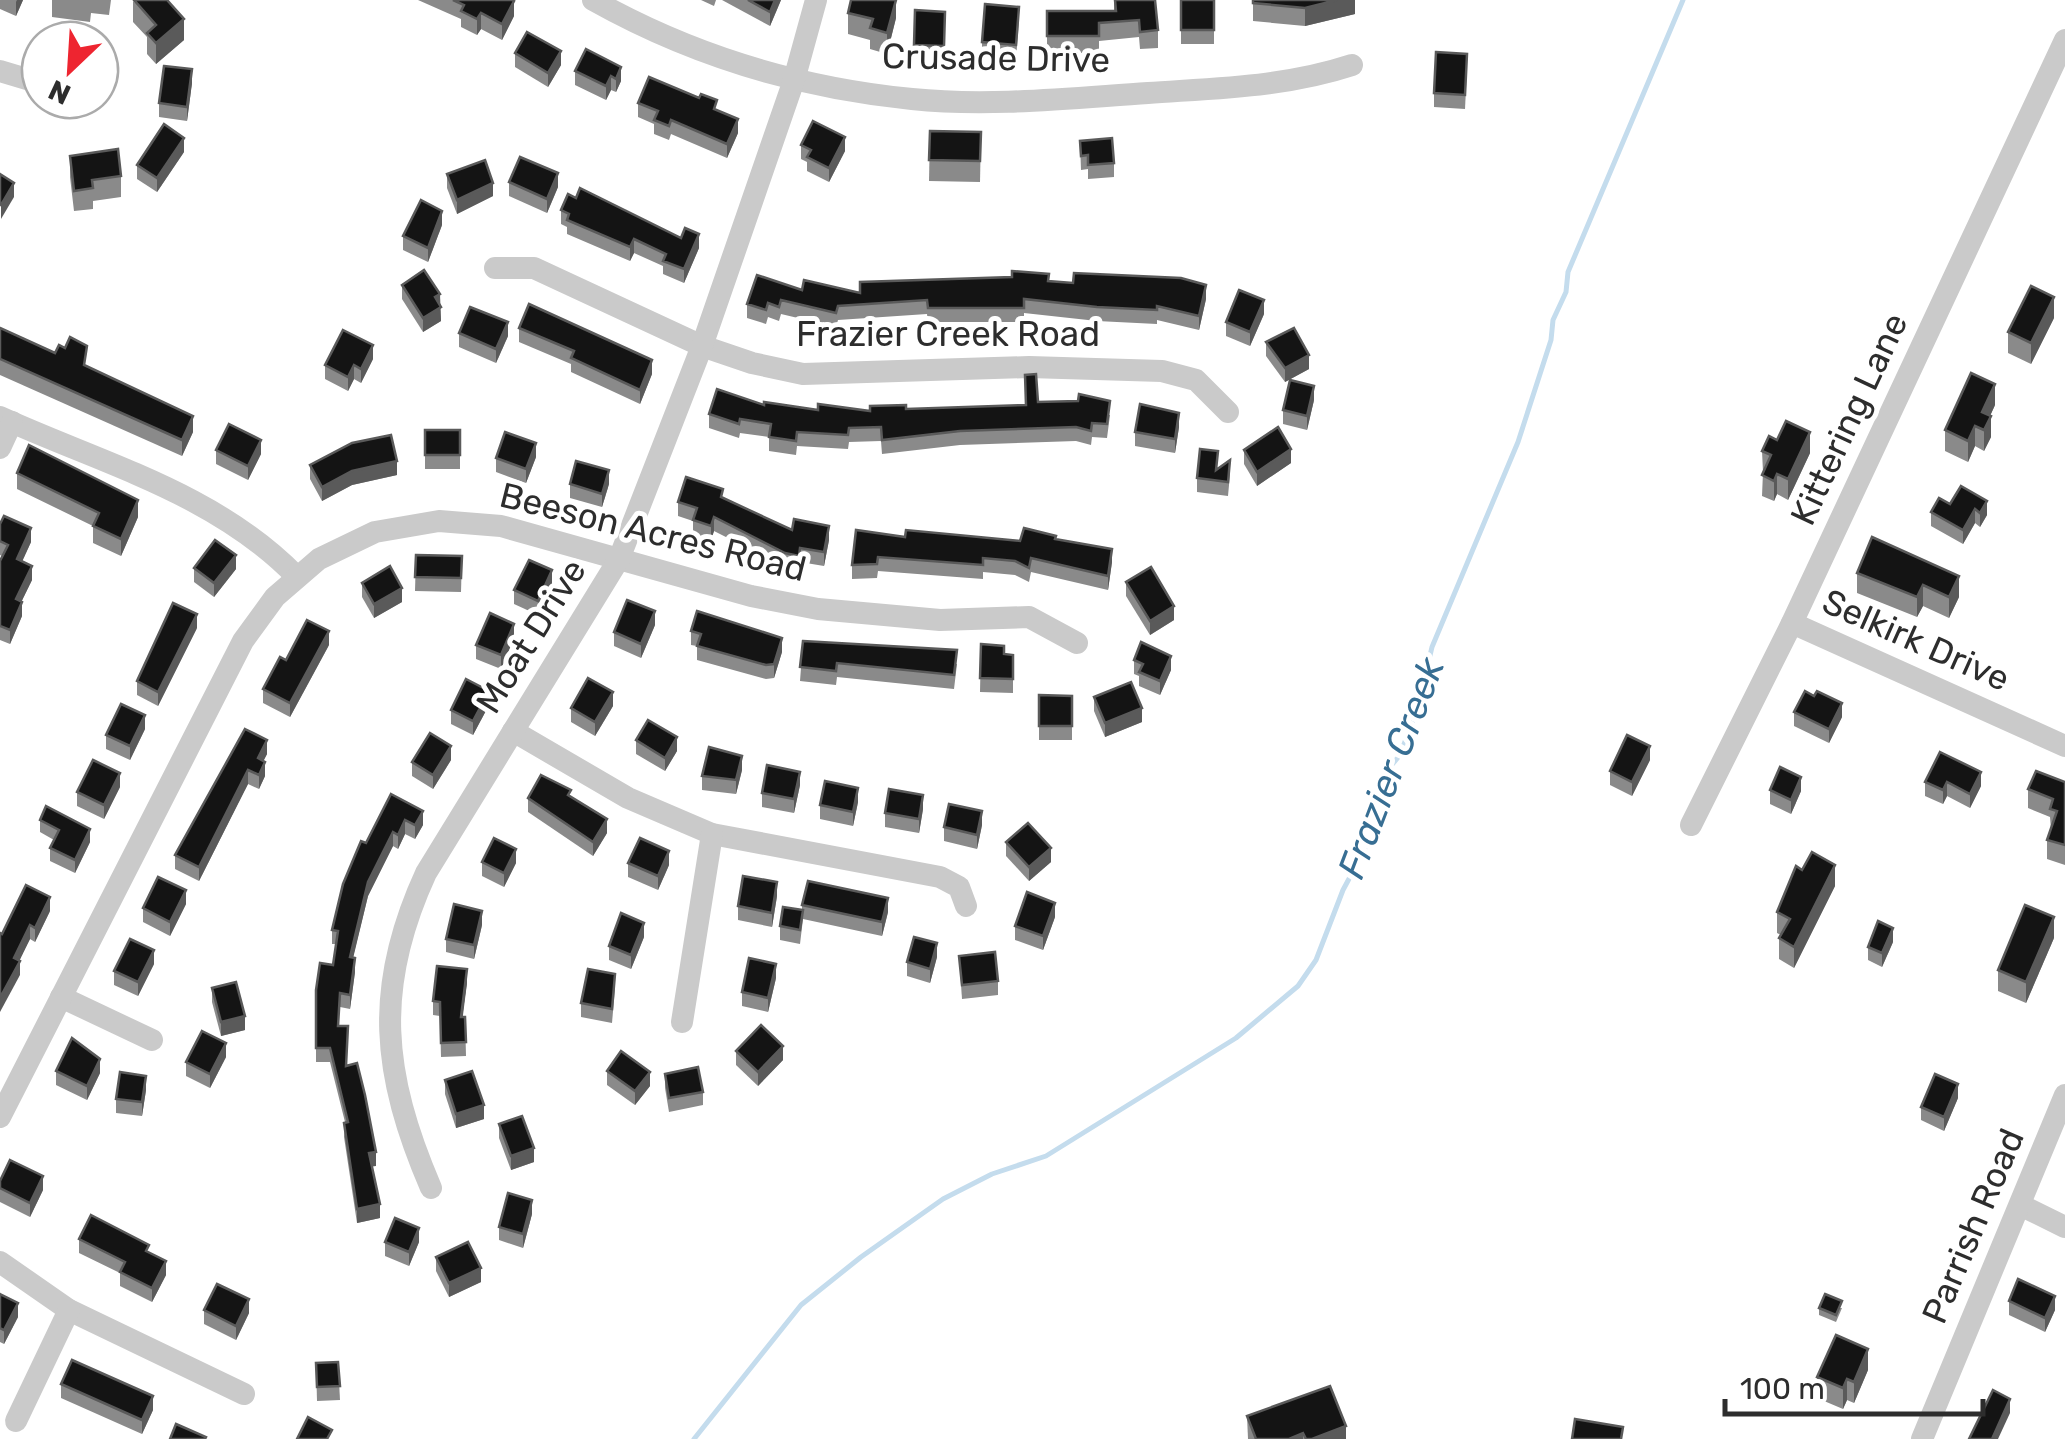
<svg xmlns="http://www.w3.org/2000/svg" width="2065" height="1439" font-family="Rubik,sans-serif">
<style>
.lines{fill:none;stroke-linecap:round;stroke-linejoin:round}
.stream{stroke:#c4dced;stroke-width:5}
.minor{stroke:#cacaca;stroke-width:22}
.wall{fill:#8a8a8a}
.shaded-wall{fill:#5a5a5a}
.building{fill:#141414;stroke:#5a5a5a;stroke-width:2.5}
.labels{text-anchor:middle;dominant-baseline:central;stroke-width:10;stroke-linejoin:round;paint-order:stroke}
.street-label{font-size:35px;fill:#2d2d2d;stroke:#fff}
.water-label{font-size:38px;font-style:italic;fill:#376e93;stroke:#fff}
</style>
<rect width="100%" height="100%" fill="#fff"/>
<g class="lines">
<!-- stream -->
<polyline class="stream" points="694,1439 801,1305 861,1257 943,1199 992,1174 1046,1156 1236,1038 1298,986 1316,960 1343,890 1379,823 1389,794 1390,767 1400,755 1418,707 1432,647 1518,442 1551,340 1553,320 1566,292 1568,272 1683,0"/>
<!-- minor -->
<g class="minor">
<path d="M 593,0 C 691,55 800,88 912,99 C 989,107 1071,98 1148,93 C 1218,88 1285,87 1352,65"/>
<polyline points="0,71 40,83"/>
<polyline points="495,268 534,268 702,346 752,363 803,374 1029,367 1162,371 1196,380 1228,412"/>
<path d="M 0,417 C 103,464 215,493 296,576"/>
<polyline points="0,448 12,422"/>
<polyline points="1792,623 2065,746"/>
<polyline points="513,731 628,798 712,834 940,877 959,887 966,906"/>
<polyline points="1691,825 1792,623 2065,40"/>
<polyline points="61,997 152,1040"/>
<polyline points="682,1022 712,834"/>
<polyline points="0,1117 243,641 275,597 319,559 375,532 439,521 501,526 751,596 818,609 940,620 1029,617 1077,643"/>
<path d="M 431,1188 C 382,1074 373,988 426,873 L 619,559 L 702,346 L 794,80 L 816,0"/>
<polyline points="2020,1205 2065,1227"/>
<polyline points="0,1262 69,1310 244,1394"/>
<polyline points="16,1421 69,1310"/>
<polyline points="1922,1439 2065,1095"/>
</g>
</g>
<!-- wall -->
<g class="wall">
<polygon points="0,0 23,0 16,16 0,9"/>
<polygon points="52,0 111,0 109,15 91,13 90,22 52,17"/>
<polygon points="418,0 512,0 514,16 502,40 481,29 477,35 461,27 461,19"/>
<polygon points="701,0 716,0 714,6"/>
<polygon points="722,0 781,0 770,26"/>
<polygon points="1114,0 1158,30 1158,48 1140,49 1139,37 1099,41 1099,53 1047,53 1047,11 1114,11"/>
<rect x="1181" y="0" width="33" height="44"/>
<polygon points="1253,0 1355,0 1355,14 1305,26 1253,21"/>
<polygon points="133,1 184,40 156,64 147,54 147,37 133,22"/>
<polygon points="915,10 945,12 944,60 914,59"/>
<polygon points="848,13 896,18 887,54 870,49 870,40 848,34"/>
<polygon points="1019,21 1016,59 982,56 982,42"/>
<polygon points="515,53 561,65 548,87 515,67"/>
<polygon points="621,67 621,81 616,92 611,90 606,100 575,85 575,71"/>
<polygon points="1467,68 1465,109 1434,107 1434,93"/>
<polygon points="192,83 187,121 159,117 159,103"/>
<polygon points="638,103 738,133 727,158 671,134 669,140 654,134 654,124 638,117"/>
<polygon points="930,131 981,132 980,182 929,181"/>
<polygon points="1080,141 1114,163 1114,177 1088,179 1088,169 1081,170"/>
<polygon points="801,145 845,151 829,182 807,171 807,162 801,159"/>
<polygon points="184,152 157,192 137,179 137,165"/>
<polygon points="70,156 121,176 121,197 93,201 93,209 74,211 70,177"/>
<polygon points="447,174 493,196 457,214 447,188"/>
<polygon points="509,182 558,187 547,213 509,196"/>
<polygon points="561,210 699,248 684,283 663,274 663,266 634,253 630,261 567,234 567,227 561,224"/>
<polygon points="442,225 428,262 403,250 403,236"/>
<polygon points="1048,281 1206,299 1199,330 1157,320 1157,324 1097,321 1024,313 1024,322 928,322 927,314 838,320 836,327 781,314 779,321 768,317 766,324 747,318 747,304 802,290 860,293"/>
<polygon points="402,285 440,304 441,321 423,332 402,299"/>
<polygon points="1264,314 1250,346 1226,336 1226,322"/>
<polygon points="2054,318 2031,364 2008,353 2008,332"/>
<polygon points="0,328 86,366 193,432 182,456 0,375"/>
<polygon points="519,328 652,374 640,404 571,372 571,364 519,342"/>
<polygon points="459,333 508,336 496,363 459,347"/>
<polygon points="1266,342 1309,369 1285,382 1266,356"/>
<polygon points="373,359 361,383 354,379 348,391 325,379 325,365"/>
<polygon points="1314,400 1307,430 1283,424 1283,410"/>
<polygon points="1038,402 1110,415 1107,438 1092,437 1091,445 1076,441 960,445 882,454 881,441 849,442 848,449 797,446 796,455 769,451 769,437 740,433 739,438 709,428 709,414 764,405 818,410 870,411 906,409 1025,405"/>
<polygon points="1995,405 1990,416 1991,437 1984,451 1975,446 1968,462 1945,451 1945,430"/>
<polygon points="1179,427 1175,453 1135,446 1135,432"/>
<rect x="425" y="430" width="35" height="39"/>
<polygon points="216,450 261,454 248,480 216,464"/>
<polygon points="1244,450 1291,463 1257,486 1244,464"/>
<polygon points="1762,451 1810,453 1788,500 1777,494 1774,501 1762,496 1763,472"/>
<polygon points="536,457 526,483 496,472 496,458"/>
<polygon points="310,465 397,475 352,485 322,501 310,479"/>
<polygon points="1218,469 1230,474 1228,496 1197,492 1197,478"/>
<polygon points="17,473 138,517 121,556 93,543 93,526 17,489"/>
<polygon points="570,484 609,484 602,507 570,498"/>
<polygon points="1961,486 1987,515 1980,527 1975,523 1963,544 1931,526 1931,512 1950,504"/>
<polygon points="723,498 792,530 829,540 824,566 800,562 799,570 785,567 714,531 711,540 693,534 693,521 678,516 678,502"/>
<polygon points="0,524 31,542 22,561 32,580 21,602 22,616 10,644 0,640 0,561 2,556 0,555"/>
<polygon points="905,537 1020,541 1056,540 1112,562 1108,590 1031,572 1029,582 1015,575 983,572 983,579 878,571 877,578 852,579 852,565"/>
<polygon points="1872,537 1959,597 1949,618 1923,606 1917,617 1857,593 1857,573"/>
<polygon points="416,555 462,556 461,592 415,591"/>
<polygon points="194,568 236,569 214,597 194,582"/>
<polygon points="1126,582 1174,620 1150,635 1126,596"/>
<polygon points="362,583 402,602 374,618 362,597"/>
<polygon points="552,584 538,615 514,604 514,590"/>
<polygon points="655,625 641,658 614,646 614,632"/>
<polygon points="197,628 158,706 137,695 137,681"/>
<polygon points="691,631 782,652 774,678 766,679 697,660 697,646 691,645"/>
<polygon points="514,638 501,669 476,659 476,645"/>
<polygon points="803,641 957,664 954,689 837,677 836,685 800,681"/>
<polygon points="981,644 1004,654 1013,655 1013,693 980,692"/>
<polygon points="329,645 290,717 263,703 263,689 286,660"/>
<polygon points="1134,660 1171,670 1160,695 1139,686 1139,676 1134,674"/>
<polygon points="1039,695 1072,696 1072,740 1039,740"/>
<polygon points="1094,697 1142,722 1105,737 1094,711"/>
<polygon points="489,705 473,735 451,724 451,710"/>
<polygon points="613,706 595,736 571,722 571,708"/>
<polygon points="1794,712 1842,717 1829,743 1794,726"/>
<polygon points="145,729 130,760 106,749 106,735"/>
<polygon points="245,729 267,754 263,761 265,776 259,789 248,784 199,881 175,869 175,855"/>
<polygon points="636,740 677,751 665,771 636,754"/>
<polygon points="1940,752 1981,786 1970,808 1947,796 1943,804 1925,796 1925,782"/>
<polygon points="451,760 433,789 412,776 412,762"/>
<polygon points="1650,760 1632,796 1610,785 1610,771"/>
<polygon points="742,770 736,794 702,790 702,776"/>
<polygon points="2065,782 2065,865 2047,859 2047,840 2051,829 2050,817 2028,808 2028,789"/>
<polygon points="800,785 794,813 762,807 762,793"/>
<polygon points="120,787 104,819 77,806 77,792"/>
<polygon points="1770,790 1801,791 1791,814 1770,804"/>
<polygon points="571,797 607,833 593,856 528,812 528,798"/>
<polygon points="858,802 853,826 820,819 820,805"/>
<polygon points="923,809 919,833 885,827 885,813"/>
<polygon points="423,811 423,825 415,839 405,834 398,849 393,846 368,896 353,957 355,972 350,1009 340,1007 338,1026 347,1066 376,1166 372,1166 380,1218 357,1223 344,1137 345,1122 330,1062 316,1062 316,990 333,965 336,944 332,944 332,930 366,843"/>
<polygon points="40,820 90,842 75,873 50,861 50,848 54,840 40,832"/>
<polygon points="982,825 977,849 944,841 944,827"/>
<polygon points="1006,842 1051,862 1029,881 1006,856"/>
<polygon points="482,862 516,863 504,887 482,876"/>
<polygon points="628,863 669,865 658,890 628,877"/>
<polygon points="1802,870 1835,886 1794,968 1779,959 1779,938 1781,935 1777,933 1777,912"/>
<polygon points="777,896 772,927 738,920 738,906"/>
<polygon points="186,904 170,936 143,922 143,908"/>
<polygon points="802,905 888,912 882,936 803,919 800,944 780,940 780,926 802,910"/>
<polygon points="50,911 35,942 30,939 19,960 20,975 2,934"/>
<polygon points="1055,917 1043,950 1015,940 1015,926"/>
<polygon points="482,925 474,959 446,952 446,939"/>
<polygon points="644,937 631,969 609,960 609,946"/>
<polygon points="2054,938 2026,1003 1998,991 1998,970"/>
<polygon points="1893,942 1882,967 1868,960 1868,947"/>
<polygon points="959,956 998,981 998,995 962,999"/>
<polygon points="937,957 930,983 907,976 907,962"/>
<polygon points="154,964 138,996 114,985 114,971"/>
<polygon points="776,978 768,1012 742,1006 742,992"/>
<polygon points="467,983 462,1017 465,1017 466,1056 441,1057 440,1016 433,1015 433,1001"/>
<polygon points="212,988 245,1030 221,1036 212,1002"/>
<polygon points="615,988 612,1023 581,1017 581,1003"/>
<polygon points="736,1051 783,1060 758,1086 736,1065"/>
<polygon points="226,1057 210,1088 186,1076 186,1062"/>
<polygon points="56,1071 100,1073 87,1100 56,1085"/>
<polygon points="607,1071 650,1086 635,1105 607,1085"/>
<polygon points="665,1074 703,1092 703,1105 669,1112 665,1088"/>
<polygon points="445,1080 484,1119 456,1128 445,1094"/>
<polygon points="146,1090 142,1116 116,1113 116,1099"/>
<polygon points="1958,1098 1944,1131 1921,1120 1921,1107"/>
<polygon points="499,1124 534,1162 511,1170 499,1138"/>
<polygon points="0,1181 43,1190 30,1217 0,1202"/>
<polygon points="532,1214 523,1248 499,1240 499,1227"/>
<polygon points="79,1239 149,1253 166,1275 152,1302 120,1286 120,1273 79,1253"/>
<polygon points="385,1242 419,1242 409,1266 385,1256"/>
<polygon points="436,1257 481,1282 449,1297 436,1271"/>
<polygon points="0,1294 18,1317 4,1344 0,1342"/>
<polygon points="2009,1301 2055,1310 2045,1332 2009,1315"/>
<polygon points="1819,1308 1842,1308 1836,1322 1819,1315"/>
<polygon points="204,1310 249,1313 236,1340 204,1324"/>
<polygon points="338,1362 340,1400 317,1401 316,1363"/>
<polygon points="1868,1370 1854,1403 1847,1400 1843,1409 1817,1398 1817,1377"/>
<polygon points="61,1384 153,1410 142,1434 61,1398"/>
<polygon points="1247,1416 1346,1439 1248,1439"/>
</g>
<!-- shaded-wall -->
<g class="shaded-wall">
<polygon points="17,0 23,0 16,16 16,2"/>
<polygon points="775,0 781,0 770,26 770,12"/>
<polygon points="896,0 896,18 887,54 887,33"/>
<polygon points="1337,0 1355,0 1355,14 1305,26 1305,8"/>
<polygon points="514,1 514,16 502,40 502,24"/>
<polygon points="481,13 481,29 477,35 477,19"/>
<polygon points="184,19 184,40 156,64 156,43"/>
<polygon points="561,51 561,65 548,87 548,73"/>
<polygon points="621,67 621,81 616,92 616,79"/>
<polygon points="192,69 192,83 187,121 187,107"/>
<polygon points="611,76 611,90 606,100 606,86"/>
<polygon points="738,119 738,133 727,158 727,144"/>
<polygon points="845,137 845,151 829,182 829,168"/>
<polygon points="184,138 184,152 157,192 157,178"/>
<polygon points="558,173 558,187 547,213 547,199"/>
<polygon points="14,183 14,197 1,219 1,205"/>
<polygon points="493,183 493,196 457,214 457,200"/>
<polygon points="442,211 442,225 428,262 428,248"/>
<polygon points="699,234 699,248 684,283 684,269"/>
<polygon points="634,239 634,253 630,261 630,247"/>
<polygon points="1206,285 1206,299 1199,330 1199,316"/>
<polygon points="440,294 441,321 423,332 423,318 435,297"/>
<polygon points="2054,297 2054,318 2031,364 2031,343"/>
<polygon points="1264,300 1264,314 1250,346 1250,332"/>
<polygon points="508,322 508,336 496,363 496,349"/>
<polygon points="373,345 373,359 361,383 361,369"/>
<polygon points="1309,355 1309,369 1285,382 1285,368"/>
<polygon points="652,360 652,374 640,404 640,390"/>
<polygon points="354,365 354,379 348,391 348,377"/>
<polygon points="1995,384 1995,405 1984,429 1982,412"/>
<polygon points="1314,386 1314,400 1307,430 1307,416"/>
<polygon points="1179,413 1179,427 1175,453 1175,439"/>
<polygon points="193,416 193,432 182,456 182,440"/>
<polygon points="1991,416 1991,437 1984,451 1984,430"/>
<polygon points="1975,426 1975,446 1968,462 1968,441"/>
<polygon points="1810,432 1810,453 1788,500 1788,479"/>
<polygon points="261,440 261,454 248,480 248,466"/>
<polygon points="536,443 536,457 526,483 526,469"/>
<polygon points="1291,449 1291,463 1257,486 1257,472"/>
<polygon points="397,461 397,475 352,485 322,501 322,487 352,471"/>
<polygon points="609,470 609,484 602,507 602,494"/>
<polygon points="1777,474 1777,494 1774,501 1774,481"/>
<polygon points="138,500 138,517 121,556 121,539"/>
<polygon points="1987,501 1987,515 1980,527 1980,513"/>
<polygon points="1975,509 1975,523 1963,544 1963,530"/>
<polygon points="714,517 714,531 711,540 711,526"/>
<polygon points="829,526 829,540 824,566 824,552"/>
<polygon points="31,528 31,542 17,573 17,559"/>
<polygon points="1112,549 1112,562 1108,590 1108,576"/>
<polygon points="236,555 236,569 214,597 214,583"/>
<polygon points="32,566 32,580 16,613 16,599"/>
<polygon points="552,570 552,584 538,615 538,601"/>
<polygon points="1959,576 1959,597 1949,618 1949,597"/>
<polygon points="1923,585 1923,606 1917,617 1917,597"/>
<polygon points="402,588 402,602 374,618 374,604"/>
<polygon points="22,602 22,616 10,644 10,630"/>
<polygon points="1174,606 1174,620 1150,635 1150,621"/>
<polygon points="655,611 655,625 641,658 641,644"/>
<polygon points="197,614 197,628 158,706 158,692"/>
<polygon points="514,624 514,638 501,669 501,655"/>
<polygon points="329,631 329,645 290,717 290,703"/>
<polygon points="782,638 782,652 774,678 774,664"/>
<polygon points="1171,656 1171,670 1160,695 1160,681"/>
<polygon points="489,691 489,705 473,735 473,721"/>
<polygon points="613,692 613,706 595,736 595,722"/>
<polygon points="1842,703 1842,717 1829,743 1829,729"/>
<polygon points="1142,708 1142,722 1105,737 1105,723"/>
<polygon points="145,715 145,729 130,760 130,746"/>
<polygon points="677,737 677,751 665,771 665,758"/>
<polygon points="267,740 267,754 258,772 258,758"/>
<polygon points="451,746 451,760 433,789 433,775"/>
<polygon points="1650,746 1650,760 1632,796 1632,782"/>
<polygon points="742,756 742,770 736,794 736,780"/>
<polygon points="265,762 265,776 259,789 259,775"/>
<polygon points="248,770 248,784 199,881 199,867"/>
<polygon points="800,772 800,785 794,813 794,799"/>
<polygon points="1981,772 1981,786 1970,808 1970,794"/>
<polygon points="120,773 120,787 104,819 104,805"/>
<polygon points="1801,777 1801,791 1791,814 1791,800"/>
<polygon points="1947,782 1947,796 1943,804 1943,790"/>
<polygon points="858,788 858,802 853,826 853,812"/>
<polygon points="923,795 923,809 919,833 919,819"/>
<polygon points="423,811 423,825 415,839 415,825"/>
<polygon points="982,811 982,825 977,849 977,835"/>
<polygon points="607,819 607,833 593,856 593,842"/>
<polygon points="405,820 405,834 398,849 398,835"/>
<polygon points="90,829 90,842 75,873 75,860"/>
<polygon points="393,832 393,846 368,896 350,971 350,957 368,882"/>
<polygon points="1051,848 1051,862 1029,881 1029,867"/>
<polygon points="516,849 516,863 504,887 504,873"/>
<polygon points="669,851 669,865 658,890 658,876"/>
<polygon points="1835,865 1835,886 1794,968 1794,947"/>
<polygon points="777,882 777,896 772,927 772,913"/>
<polygon points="186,890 186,904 170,936 170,922"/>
<polygon points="50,897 50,911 35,942 35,928"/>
<polygon points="888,898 888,912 882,936 882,922"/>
<polygon points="1055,903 1055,917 1043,950 1043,936"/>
<polygon points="482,911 482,925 474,959 474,945"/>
<polygon points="2054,917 2054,938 2026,1003 2026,982"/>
<polygon points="644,923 644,937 631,969 631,955"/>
<polygon points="30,925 30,939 14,972 14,958"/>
<polygon points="1893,928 1893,942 1882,967 1882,953"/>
<polygon points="937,943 937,957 930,983 930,969"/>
<polygon points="154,950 154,964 138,996 138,982"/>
<polygon points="355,958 355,972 350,1009 350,995"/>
<polygon points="20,961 20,975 0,1012 0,998"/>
<polygon points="776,964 776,978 768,1012 768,998"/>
<polygon points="467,969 467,983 461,1031 461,1017"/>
<polygon points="245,1016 245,1030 221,1036 221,1022"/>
<polygon points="226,1043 226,1057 210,1088 210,1074"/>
<polygon points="783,1046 783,1060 758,1086 758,1072"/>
<polygon points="100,1059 100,1073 87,1100 87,1086"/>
<polygon points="650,1072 650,1086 635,1105 635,1091"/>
<polygon points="146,1076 146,1090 142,1116 142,1102"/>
<polygon points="1958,1084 1958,1098 1944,1131 1944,1117"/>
<polygon points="484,1105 484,1119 456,1128 456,1114"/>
<polygon points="534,1148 534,1162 511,1170 511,1156"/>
<polygon points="376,1152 376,1166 369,1167 369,1153"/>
<polygon points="43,1176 43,1190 30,1217 30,1203"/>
<polygon points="532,1200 532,1214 523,1248 523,1234"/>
<polygon points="380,1204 380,1218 357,1223 357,1209"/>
<polygon points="419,1228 419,1242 409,1266 409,1252"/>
<polygon points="166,1261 166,1275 152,1302 152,1288"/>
<polygon points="481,1268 481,1282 449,1297 449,1283"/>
<polygon points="2055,1296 2055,1310 2045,1332 2045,1318"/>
<polygon points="249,1299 249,1313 236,1340 236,1326"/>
<polygon points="18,1303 18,1317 4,1344 4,1330"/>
<polygon points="1868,1349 1868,1370 1854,1403 1854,1382"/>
<polygon points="1847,1379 1847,1400 1843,1409 1843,1388"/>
<polygon points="153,1396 153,1410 142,1434 142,1420"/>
<polygon points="2010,1399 2010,1413 1998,1439 1992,1439"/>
<polygon points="1346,1426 1346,1439 1312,1439"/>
<polygon points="1303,1433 1303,1439 1289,1439"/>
</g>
<!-- building -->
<g class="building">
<polygon points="134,0 167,0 184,19 156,43 147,33 156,25"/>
<polygon points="453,0 512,0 514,1 502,24 481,13 477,19 461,11 464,5"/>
<polygon points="748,0 775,0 770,12"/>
<polygon points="851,0 896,0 887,33 870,28 873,19 848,13"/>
<polygon points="1115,0 1155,0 1158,30 1140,32 1139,20 1099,23 1099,36 1047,36 1047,11 1116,11"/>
<rect x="1181" y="0" width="33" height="30"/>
<polygon points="1253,0 1337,0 1305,8 1253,3"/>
<polygon points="985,4 1019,7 1016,45 982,42"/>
<polygon points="915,10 945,12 944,46 914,45"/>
<polygon points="527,32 561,51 548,73 515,53"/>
<polygon points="586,49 621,67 616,79 611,76 606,86 575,71"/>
<polygon points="1436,52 1467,54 1465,95 1434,93"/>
<polygon points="164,66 192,69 187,107 159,103"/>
<polygon points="649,77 699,98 701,94 717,100 714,109 738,119 727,144 671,120 669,126 654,120 658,111 638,103"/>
<polygon points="813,121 845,137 829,168 807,157 811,150 801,145"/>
<polygon points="164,124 184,138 157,178 137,165"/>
<polygon points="930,131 981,132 980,161 929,160"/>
<polygon points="1112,138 1114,163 1088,165 1088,155 1081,156 1080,141"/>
<polygon points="118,149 121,176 92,180 93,188 74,191 70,156"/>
<polygon points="520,157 558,173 547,199 509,182"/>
<polygon points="485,160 493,183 457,200 447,174"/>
<polygon points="0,174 14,183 1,205 0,204"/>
<polygon points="580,188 681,238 685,228 699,234 684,269 663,261 666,254 634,239 630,247 567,220 569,214 561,210 568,194 576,198"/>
<polygon points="421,200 442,211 428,248 403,236"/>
<polygon points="424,270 440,294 435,297 441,307 423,318 402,285"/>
<polygon points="1012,271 1049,274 1048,281 1073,283 1074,273 1181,278 1206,285 1199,316 1157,306 1157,310 1097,307 1024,299 1024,308 928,308 927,300 838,306 836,313 781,300 779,307 768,303 766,310 747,304 757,275 802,290 804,280 860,293 860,282 1012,277"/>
<polygon points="2031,286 2054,297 2031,343 2008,332"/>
<polygon points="1239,290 1264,300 1250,332 1226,322"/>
<polygon points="529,304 652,360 640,390 571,358 574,351 519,328"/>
<polygon points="470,307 508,322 496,349 459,333"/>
<polygon points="0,328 55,353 59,345 65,348 70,337 87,346 84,365 193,416 182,440 0,359"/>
<polygon points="1294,328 1309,355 1285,368 1266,342"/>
<polygon points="343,330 373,345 361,369 354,365 348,377 325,365"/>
<polygon points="1971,373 1995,384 1982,412 1991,416 1984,430 1975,426 1968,441 1945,430"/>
<polygon points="1036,374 1038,402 1078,401 1079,394 1110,401 1107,424 1092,423 1091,431 1076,427 960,431 882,440 881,427 849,428 848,435 797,432 796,441 769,437 771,424 740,419 739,424 709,414 717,389 764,405 764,402 818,410 818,404 870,411 870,406 906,405 906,409 1026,405 1025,375"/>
<polygon points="1290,380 1314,386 1307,416 1283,410"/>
<polygon points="1140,404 1179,413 1175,439 1135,432"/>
<polygon points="1786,421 1810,432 1788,479 1777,474 1774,481 1762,475 1771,455 1762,451 1769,436 1777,440"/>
<polygon points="229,424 261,440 248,466 216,450"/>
<polygon points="1278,427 1291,449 1257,472 1244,450"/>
<rect x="425" y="430" width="35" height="25"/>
<polygon points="505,432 536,443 526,469 496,458"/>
<polygon points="391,435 397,461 352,471 322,487 310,465 352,443"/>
<polygon points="29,445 138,500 121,539 93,526 99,513 17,473"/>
<polygon points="1200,449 1218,451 1216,470 1230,460 1228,482 1197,478"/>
<polygon points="576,461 609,470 602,494 570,484"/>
<polygon points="686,477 723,489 721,497 792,530 794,519 829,526 824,552 800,548 799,556 785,553 714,517 711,526 693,520 697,508 678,502"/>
<polygon points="1961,486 1987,501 1980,513 1975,509 1963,530 1931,512 1939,498 1950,504"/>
<polygon points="4,516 31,528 17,559 32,566 16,599 22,602 10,630 0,626 0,561 8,545 0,541 0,524"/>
<polygon points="1024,528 1056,536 1055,539 1112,549 1108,576 1031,558 1029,568 1015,561 983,558 983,565 878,557 877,564 852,565 856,530 905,537 906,530 1020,541"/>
<polygon points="1872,537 1959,576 1949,597 1923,585 1917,597 1857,573"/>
<polygon points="215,540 236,555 214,583 194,568"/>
<polygon points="416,555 462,556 461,578 415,577"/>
<polygon points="529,560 552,570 538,601 514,590"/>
<polygon points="390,566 402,588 374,604 362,583"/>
<polygon points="1151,567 1174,606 1150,621 1126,582"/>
<polygon points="627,600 655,611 641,644 614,632"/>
<polygon points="173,603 197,614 158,692 137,681"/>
<polygon points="697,611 782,638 774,664 766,665 697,646 701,634 691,631"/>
<polygon points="490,613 514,624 501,655 476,645"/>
<polygon points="307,620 329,631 290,703 263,689 280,657 286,660"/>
<polygon points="803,641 957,650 954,675 837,663 836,671 800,667"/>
<polygon points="1141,642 1171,656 1160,681 1139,672 1143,664 1134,660"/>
<polygon points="981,644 1004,646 1004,654 1013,655 1013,679 980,678"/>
<polygon points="588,678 613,692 595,722 571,708"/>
<polygon points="466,679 489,691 473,721 451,710"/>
<polygon points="1131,682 1142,708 1105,723 1094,697"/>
<polygon points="1805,691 1814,696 1817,691 1842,703 1829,729 1794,712"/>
<polygon points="1039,695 1072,696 1072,726 1039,726"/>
<polygon points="121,704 145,715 130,746 106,735"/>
<polygon points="648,720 677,737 665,758 636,740"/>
<polygon points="245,729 267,740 258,758 265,762 259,775 248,770 199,867 175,855"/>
<polygon points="430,733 451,746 433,775 412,762"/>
<polygon points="1627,735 1650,746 1632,782 1610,771"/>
<polygon points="709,747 742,756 736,780 702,776"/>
<polygon points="1940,752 1981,772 1970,794 1947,782 1943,790 1925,782"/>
<polygon points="93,760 120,773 104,805 77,792"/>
<polygon points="767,765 800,772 794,799 762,793"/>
<polygon points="1780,767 1801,777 1791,800 1770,790"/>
<polygon points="2036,771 2065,782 2065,845 2047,840 2057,811 2050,809 2053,799 2028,789"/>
<polygon points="541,775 571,790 568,795 607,819 593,842 528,798"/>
<polygon points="825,781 858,788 853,812 820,805"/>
<polygon points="889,789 923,795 919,819 885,813"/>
<polygon points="391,794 423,811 415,825 405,820 398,835 393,832 368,882 350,957 355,958 350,995 340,993 338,1026 348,1026 346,1066 357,1063 365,1095 376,1152 369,1153 380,1204 357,1209 344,1123 348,1122 330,1048 316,1048 316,990 320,963 333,965 338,931 332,930 343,884 361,841 366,843"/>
<polygon points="949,804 982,811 977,835 944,827"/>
<polygon points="46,806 90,829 75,860 50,848 59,830 40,820"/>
<polygon points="1028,823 1051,848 1029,867 1006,842"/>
<polygon points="494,838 516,849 504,873 482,862"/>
<polygon points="640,838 669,851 658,876 628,863"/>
<polygon points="1812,852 1835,865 1794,947 1779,938 1790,919 1777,912 1796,866 1802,870"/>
<polygon points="743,876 777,882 772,913 738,906"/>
<polygon points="158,877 186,890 170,922 143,908"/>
<polygon points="808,881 888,898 882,922 802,905"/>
<polygon points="26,885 50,897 35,928 30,925 14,958 20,961 0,998 0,933 2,934"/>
<polygon points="1027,892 1055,903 1043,936 1015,926"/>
<polygon points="454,904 482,911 474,945 446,939"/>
<polygon points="2025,905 2054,917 2026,982 1998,970"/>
<polygon points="783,907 803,910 800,930 780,926"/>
<polygon points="621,913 644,923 631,955 609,946"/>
<polygon points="1878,921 1893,928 1882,953 1868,947"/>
<polygon points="914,937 937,943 930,969 907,962"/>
<polygon points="130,939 154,950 138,982 114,971"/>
<polygon points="995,952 998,981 962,985 959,956"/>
<polygon points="749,958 776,964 768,998 742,992"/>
<polygon points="437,966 467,969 461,1017 465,1017 466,1042 441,1043 440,1002 433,1001"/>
<polygon points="588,969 615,974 612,1009 581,1003"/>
<polygon points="236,982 245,1016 221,1022 212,988"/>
<polygon points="761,1025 783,1046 758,1072 736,1051"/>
<polygon points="202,1031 226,1043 210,1074 186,1062"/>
<polygon points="72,1038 100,1059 87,1086 56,1071"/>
<polygon points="621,1051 650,1072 635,1091 607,1071"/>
<polygon points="698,1067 703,1092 669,1098 665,1074"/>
<polygon points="472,1071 484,1105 456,1114 445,1080"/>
<polygon points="120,1072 146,1076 142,1102 116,1099"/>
<polygon points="1935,1074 1958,1084 1944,1117 1921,1107"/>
<polygon points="522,1116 534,1148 511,1156 499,1124"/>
<polygon points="10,1160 43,1176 30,1203 0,1188 0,1181"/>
<polygon points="508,1193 532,1200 523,1234 499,1227"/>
<polygon points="91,1215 149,1245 146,1251 166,1261 152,1288 120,1272 125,1262 79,1239"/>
<polygon points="395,1218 419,1228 409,1252 385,1242"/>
<polygon points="468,1242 481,1268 449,1283 436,1257"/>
<polygon points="2018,1279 2055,1296 2045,1318 2009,1301"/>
<polygon points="217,1284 249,1299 236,1326 204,1310"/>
<polygon points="0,1294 18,1303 4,1330 0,1328"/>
<polygon points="1825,1294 1842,1301 1836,1315 1819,1308"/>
<polygon points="1836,1335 1868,1349 1854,1382 1847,1379 1843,1388 1817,1377"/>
<polygon points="72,1360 153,1396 142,1420 61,1384"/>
<polygon points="338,1362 340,1386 317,1387 316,1363"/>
<polygon points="1330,1386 1346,1426 1312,1439 1306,1439 1303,1433 1289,1439 1256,1439 1247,1416"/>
<polygon points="1993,1390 2010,1399 1992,1439 1969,1439"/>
<polygon points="308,1417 332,1430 327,1439 297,1439"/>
<polygon points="1575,1419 1623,1427 1621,1439 1572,1439"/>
<polygon points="176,1424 206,1437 205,1439 170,1439"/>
</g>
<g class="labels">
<!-- street labels -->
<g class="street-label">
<text transform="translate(996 58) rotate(1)">Crusade Drive</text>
<text x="948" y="334">Frazier Creek Road</text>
<text transform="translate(1849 419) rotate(-65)">Kittering Lane</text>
<text transform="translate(653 532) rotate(14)">Beeson Acres Road</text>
<text transform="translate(531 636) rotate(-58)">Moat Drive</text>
<text transform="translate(1916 640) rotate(24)">Selkirk Drive</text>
<text transform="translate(1973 1226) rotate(-67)">Parrish Road</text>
</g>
<!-- water labels -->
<g class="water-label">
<text transform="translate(1391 768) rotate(-69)">Frazier Creek</text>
</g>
</g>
<!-- north arrow -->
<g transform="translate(70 70) rotate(205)"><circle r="48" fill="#ffffff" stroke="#ababab" stroke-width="2.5"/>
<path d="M0-8L18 38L0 25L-18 38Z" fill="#ee2530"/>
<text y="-15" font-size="28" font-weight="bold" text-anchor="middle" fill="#2d2d2d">N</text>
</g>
<!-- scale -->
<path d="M1725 1399v15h258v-15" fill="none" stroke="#2d2d2d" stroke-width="5"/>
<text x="1740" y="1399" font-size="30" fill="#2d2d2d" stroke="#ffffff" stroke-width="8" paint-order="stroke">100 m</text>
</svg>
